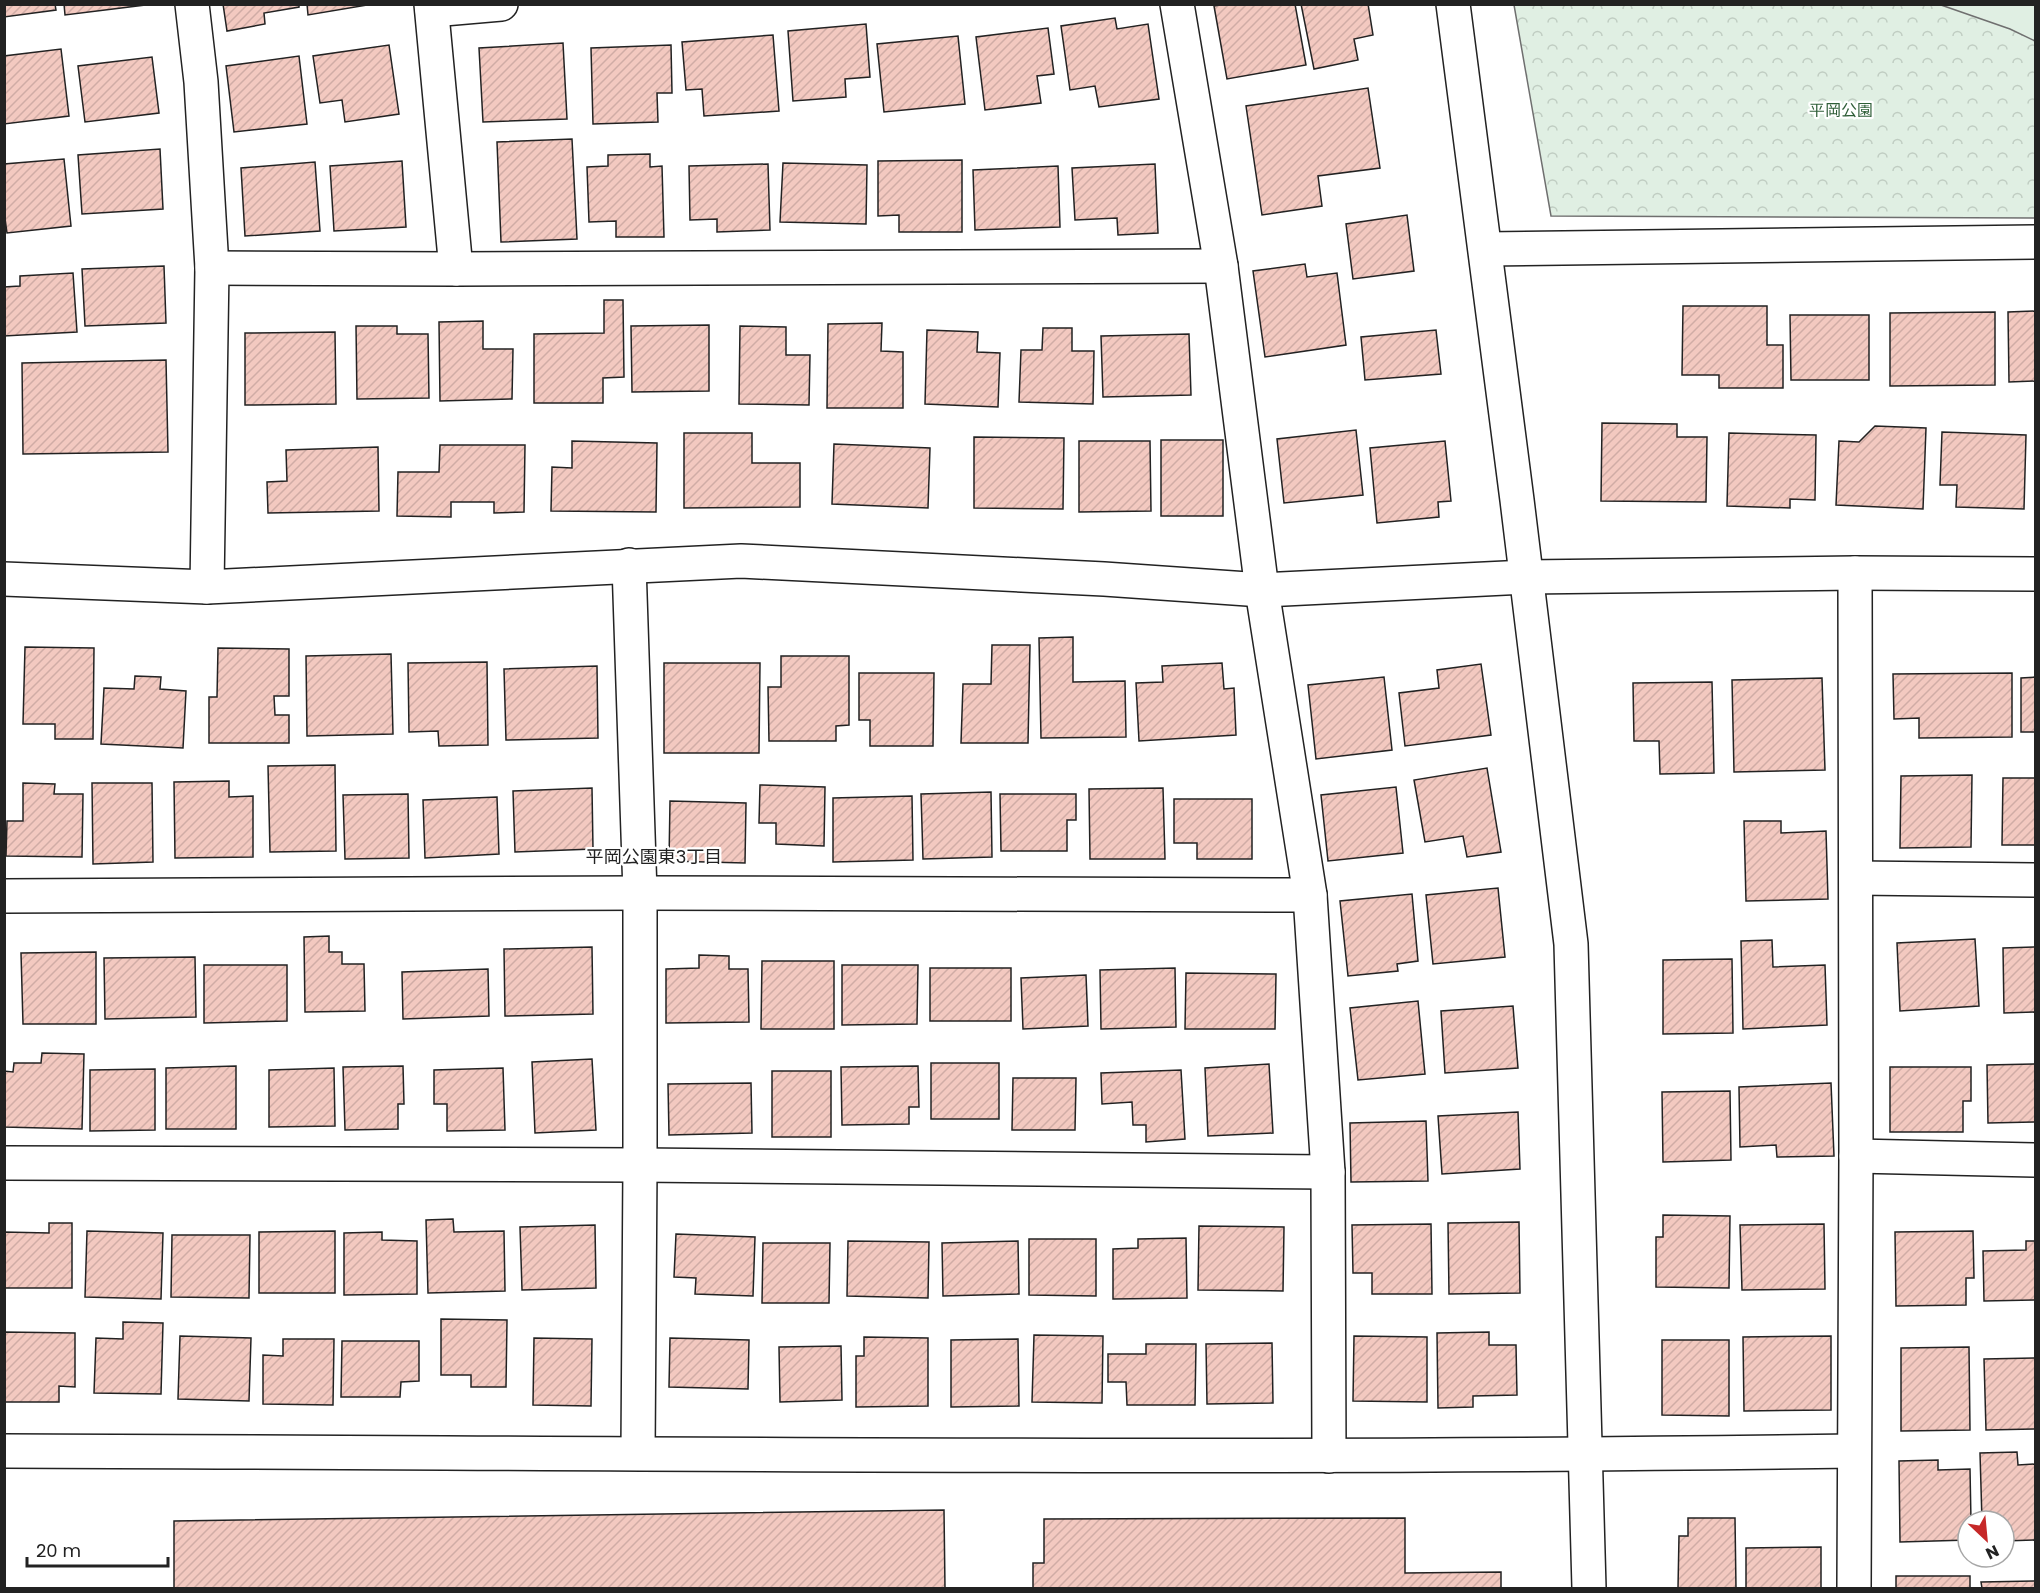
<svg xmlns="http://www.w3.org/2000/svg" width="2040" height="1593" font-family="Poppins,'Noto Sans JP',sans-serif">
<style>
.forest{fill:url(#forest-crowns);stroke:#6f6f6f;stroke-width:1.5}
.garden{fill:#e0efe3;stroke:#6f6f6f;stroke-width:1.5}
.building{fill:url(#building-hatch);stroke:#222;stroke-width:1.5}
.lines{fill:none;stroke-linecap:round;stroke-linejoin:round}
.street-casing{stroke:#222;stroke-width:36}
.secondary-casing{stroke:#222;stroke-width:36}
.street{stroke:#fff;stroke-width:33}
.secondary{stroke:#fff;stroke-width:33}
.labels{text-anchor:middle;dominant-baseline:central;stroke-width:4.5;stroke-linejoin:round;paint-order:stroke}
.park-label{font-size:16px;fill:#2f5e38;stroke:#fff}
.neighbourhood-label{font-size:18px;fill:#222;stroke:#fff}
</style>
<defs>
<pattern id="forest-crowns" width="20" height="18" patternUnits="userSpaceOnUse" patternTransform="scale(1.5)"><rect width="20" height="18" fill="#e0efe3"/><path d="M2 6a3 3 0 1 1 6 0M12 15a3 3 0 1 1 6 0" fill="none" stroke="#c0cdc2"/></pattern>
<pattern id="building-hatch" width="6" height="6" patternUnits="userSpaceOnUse" patternTransform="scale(1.5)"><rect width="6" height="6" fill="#f3c9c0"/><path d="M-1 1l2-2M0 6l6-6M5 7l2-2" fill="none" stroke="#d0aca5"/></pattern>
</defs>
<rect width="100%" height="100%" fill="#fff"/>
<!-- forest -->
<polygon class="forest" points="1514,5 2035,5 2035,218 1551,216"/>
<!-- garden -->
<polygon class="garden" points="1941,5 2035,5 2035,41 2010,29"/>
<!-- building -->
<g class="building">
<polygon points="4,4 55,4 56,10 4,17"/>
<polygon points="64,4 145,4 145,5 65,15"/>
<polygon points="223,4 299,4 299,7 264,13 265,24 227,31"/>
<polygon points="307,4 373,4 308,15"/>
<polygon points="1225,4 1295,4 1306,65 1227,79 1214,6"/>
<polygon points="1301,4 1368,4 1373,35 1354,39 1358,60 1314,69"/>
<polygon points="1115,18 1117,29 1148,24 1159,99 1099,107 1095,86 1070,90 1061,26"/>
<polygon points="866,24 870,77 845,79 846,97 793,101 788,31"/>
<polygon points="1048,28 1054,74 1037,76 1041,103 985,110 976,37"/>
<polygon points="773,35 779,111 704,116 702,89 686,90 682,42"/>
<polygon points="958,36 965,104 884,112 877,44"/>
<polygon points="563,43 567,119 483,122 479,48"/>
<polygon points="389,45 399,114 345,122 342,100 320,103 313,56"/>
<polygon points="671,45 672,93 657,93 658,122 593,124 591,48"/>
<polygon points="61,49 69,116 4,124 4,56"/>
<polygon points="299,56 307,124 234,132 226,66"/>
<polygon points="152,57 159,113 85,122 78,66"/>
<polygon points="1368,88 1380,168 1318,176 1322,206 1262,215 1246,106"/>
<polygon points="572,139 577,239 501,242 497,142"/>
<polygon points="160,149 163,209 82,214 78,155"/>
<polygon points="650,154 650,167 662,166 664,237 616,237 616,221 589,222 587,167 608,166 608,155"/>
<polygon points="64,159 71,226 7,233 4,211 4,164"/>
<polygon points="962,160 962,232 899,232 899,215 878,216 878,161"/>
<polygon points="402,161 406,227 334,231 330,166"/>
<polygon points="315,162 320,231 245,236 241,168"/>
<polygon points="783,163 867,165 866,224 780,222"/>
<polygon points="768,164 770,230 717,232 717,219 690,220 689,166"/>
<polygon points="1155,164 1158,233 1118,235 1117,218 1075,220 1072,168"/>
<polygon points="1058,166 1060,227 975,230 973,170"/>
<polygon points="1407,215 1414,271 1353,279 1346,224"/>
<polygon points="1305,264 1307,277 1337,273 1346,345 1265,357 1253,271"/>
<polygon points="164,266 166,323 85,326 82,269"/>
<polygon points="73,273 77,332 4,336 4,287 20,286 20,276"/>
<polygon points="604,300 623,300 624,377 603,378 603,403 534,403 534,334 604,333"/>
<polygon points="1683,306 1767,306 1767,345 1783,345 1783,388 1719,388 1719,375 1682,375"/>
<polygon points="2036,311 2036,381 2009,382 2008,312"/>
<polygon points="1995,312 1995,385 1890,386 1890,313"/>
<polygon points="1790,315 1869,315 1869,380 1791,380"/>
<polygon points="483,321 483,349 513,349 512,399 440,401 439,322"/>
<polygon points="882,323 881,351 903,352 903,408 827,408 828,324"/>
<polygon points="709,325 709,391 632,392 631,326"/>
<polygon points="356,326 397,326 397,334 428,334 429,398 357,399"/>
<polygon points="740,326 786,327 786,355 810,355 809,405 739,404"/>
<polygon points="1043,328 1072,328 1072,351 1094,351 1093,404 1019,402 1021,350 1042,350"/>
<polygon points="927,330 978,332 977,352 1000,353 998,407 925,404"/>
<polygon points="1436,330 1441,374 1365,380 1361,337"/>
<polygon points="335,332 336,404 245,405 245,333"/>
<polygon points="1189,334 1191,395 1103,397 1101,336"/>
<polygon points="166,360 168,452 23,454 22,363"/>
<polygon points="1602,423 1677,424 1677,437 1707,437 1706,502 1601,501"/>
<polygon points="1875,426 1926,428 1923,509 1836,505 1839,441 1859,442"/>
<polygon points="1356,430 1363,495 1284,503 1277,439"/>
<polygon points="1942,432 2026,435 2024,509 1956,507 1957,485 1940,485"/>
<polygon points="684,433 752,433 752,463 800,463 800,507 684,508"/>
<polygon points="1729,433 1816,435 1815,500 1790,499 1790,508 1727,506"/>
<polygon points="974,437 1064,438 1063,509 974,508"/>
<rect x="1161" y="440" width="62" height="76"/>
<polygon points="572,441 657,443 656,512 551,511 552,467 572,468"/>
<polygon points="1079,441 1150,441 1151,511 1079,512"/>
<polygon points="1445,441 1451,501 1438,502 1439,517 1377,523 1370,448"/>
<polygon points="834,444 930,448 928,508 832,504"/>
<polygon points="440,445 525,445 524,512 494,513 494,502 451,502 451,517 397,516 398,472 439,472"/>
<polygon points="378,447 379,511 268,513 267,482 287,481 286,450"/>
<polygon points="1073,637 1073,682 1125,681 1126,737 1041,738 1039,638"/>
<polygon points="992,645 1030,645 1028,743 961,743 963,684 991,684"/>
<polygon points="25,647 94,648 93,739 55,739 55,724 23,724"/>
<polygon points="218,648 289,649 289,696 274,696 275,715 289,715 289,743 209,743 209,697 217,697"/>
<polygon points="391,654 393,734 307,736 306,656"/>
<polygon points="781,656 849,656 849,725 836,726 836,741 769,741 768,687 781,687"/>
<polygon points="487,662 488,745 439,746 438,731 409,732 408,663"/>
<polygon points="664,663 760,663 759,753 664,753"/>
<polygon points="1222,663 1224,689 1234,688 1236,735 1139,741 1136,683 1163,682 1162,666"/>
<polygon points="1481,664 1491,735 1405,746 1399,693 1439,688 1437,670"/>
<polygon points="597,666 598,738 506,740 504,669"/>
<polygon points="859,673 934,673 933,746 870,746 870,720 859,720"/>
<polygon points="2012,673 2012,737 1919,738 1919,718 1894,719 1893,674"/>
<polygon points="135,676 161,677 160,689 186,691 183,748 101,744 104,688 134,689"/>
<polygon points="1384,677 1392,750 1316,759 1308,685"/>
<polygon points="2036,677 2036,732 2021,732 2021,678"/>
<polygon points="1822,678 1825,770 1734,772 1732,680"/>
<polygon points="1712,682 1714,773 1660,774 1659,741 1634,741 1633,683"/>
<polygon points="335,765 336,851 270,852 268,766"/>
<polygon points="1487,768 1501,852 1467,857 1463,836 1425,842 1414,780"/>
<polygon points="1972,775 1971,847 1900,848 1901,776"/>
<polygon points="2003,778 2036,778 2036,845 2002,845"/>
<polygon points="229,781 229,797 253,796 253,857 175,858 174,782"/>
<polygon points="23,783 55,784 54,794 83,794 82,857 6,856 7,821 23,821"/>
<polygon points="92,783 152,783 153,862 93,864"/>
<polygon points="760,785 825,787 824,846 776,844 776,823 759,823"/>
<polygon points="1396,787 1403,853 1328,861 1321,795"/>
<polygon points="592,788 593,849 515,852 513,791"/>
<polygon points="1163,788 1165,859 1090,859 1089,789"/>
<polygon points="991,792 992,857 923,859 921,794"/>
<polygon points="408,794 409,858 345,859 343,795"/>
<polygon points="1000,794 1076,794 1076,820 1067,820 1067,851 1001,851"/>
<polygon points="912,796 913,860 833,862 833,798"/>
<polygon points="497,797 499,854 425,858 423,800"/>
<polygon points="1174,799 1252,799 1252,859 1197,859 1197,843 1174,843"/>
<polygon points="670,801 746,803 745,863 669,861"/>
<polygon points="1744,821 1781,821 1781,833 1826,831 1828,899 1746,901"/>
<polygon points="1498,888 1505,957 1433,964 1426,895"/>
<polygon points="1412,894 1418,961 1397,964 1398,971 1348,976 1340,901"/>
<polygon points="329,936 329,952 342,952 342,964 364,964 365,1011 305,1012 304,937"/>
<polygon points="1975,939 1979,1006 1900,1011 1897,943"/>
<polygon points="1772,940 1773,967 1825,965 1827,1025 1743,1029 1741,941"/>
<polygon points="592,947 593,1014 505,1016 504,949"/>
<polygon points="2036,947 2036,1012 2004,1013 2003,948"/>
<polygon points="96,952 96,1024 23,1024 21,953"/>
<polygon points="699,955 729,956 729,969 748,969 749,1022 666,1023 666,969 699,968"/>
<polygon points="195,957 196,1017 105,1019 104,958"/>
<polygon points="1732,959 1733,1033 1663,1034 1663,960"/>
<polygon points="762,961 834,961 834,1029 761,1029"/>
<polygon points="204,965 287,965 287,1021 204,1023"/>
<polygon points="842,965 918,965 917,1024 842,1025"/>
<rect x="930" y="968" width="81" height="53"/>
<polygon points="1175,968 1176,1027 1101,1029 1100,970"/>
<polygon points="488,969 489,1016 403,1019 402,972"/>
<polygon points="1186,973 1276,974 1275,1029 1185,1029"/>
<polygon points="1086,975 1088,1026 1023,1029 1021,978"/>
<polygon points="1418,1001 1425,1074 1358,1080 1350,1008"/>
<polygon points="1513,1006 1518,1068 1445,1073 1441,1011"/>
<polygon points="42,1053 84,1054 82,1129 4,1127 4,1071 13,1072 14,1063 41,1063"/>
<polygon points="592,1059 596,1130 535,1133 532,1062"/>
<rect x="931" y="1063" width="68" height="56"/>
<polygon points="1269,1064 1273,1133 1208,1136 1205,1068"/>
<polygon points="2036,1064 2036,1122 1988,1123 1987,1065"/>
<polygon points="236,1066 236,1129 166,1129 166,1068"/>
<polygon points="403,1066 404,1104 398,1104 398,1129 345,1130 343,1067"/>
<polygon points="918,1066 919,1107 909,1107 909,1124 842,1125 841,1067"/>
<polygon points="1890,1067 1971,1067 1971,1101 1963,1101 1963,1132 1890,1132"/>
<polygon points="334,1068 335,1126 269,1127 269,1070"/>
<polygon points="503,1068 505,1130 447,1131 447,1104 434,1104 434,1070"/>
<polygon points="155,1069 155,1130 90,1131 90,1070"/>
<polygon points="1181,1070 1185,1139 1146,1142 1146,1125 1133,1125 1132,1102 1102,1104 1101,1073"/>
<rect x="772" y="1071" width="59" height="66"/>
<polygon points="1013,1078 1076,1078 1075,1130 1012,1130"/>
<polygon points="751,1083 752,1133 669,1135 668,1084"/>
<polygon points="1831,1083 1834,1156 1777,1157 1776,1145 1740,1147 1739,1087"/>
<polygon points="1730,1091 1731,1160 1663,1162 1662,1092"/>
<polygon points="1518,1112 1520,1169 1442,1174 1438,1116"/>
<polygon points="1426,1121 1428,1181 1351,1182 1350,1123"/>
<polygon points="1663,1215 1730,1216 1729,1288 1656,1287 1656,1237 1663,1237"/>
<polygon points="453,1219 454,1232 504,1231 505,1291 428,1293 426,1220"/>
<polygon points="1519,1222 1520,1293 1449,1294 1448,1223"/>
<polygon points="49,1223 72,1223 72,1288 4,1288 4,1232 49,1233"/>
<polygon points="1431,1224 1432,1294 1372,1294 1372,1273 1353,1273 1352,1225"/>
<polygon points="1824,1224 1825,1289 1742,1290 1740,1225"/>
<polygon points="595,1225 596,1288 522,1290 520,1227"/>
<polygon points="1199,1226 1284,1227 1283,1291 1198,1290"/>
<polygon points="87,1231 163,1233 161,1299 85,1297"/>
<polygon points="335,1231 335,1293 259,1293 259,1232"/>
<polygon points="1973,1231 1974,1278 1966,1278 1966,1305 1896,1306 1895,1232"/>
<polygon points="382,1232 382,1240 417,1241 417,1294 344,1295 344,1233"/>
<polygon points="676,1234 755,1237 753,1296 695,1294 696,1278 674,1277"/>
<polygon points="172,1235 250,1235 249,1298 171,1297"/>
<polygon points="1186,1238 1187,1298 1113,1299 1113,1249 1138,1248 1138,1239"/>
<polygon points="1029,1239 1096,1239 1096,1296 1029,1295"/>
<polygon points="848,1241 929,1242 928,1298 847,1296"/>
<polygon points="1018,1241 1019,1294 943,1296 942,1243"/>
<polygon points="2026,1241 2036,1241 2036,1300 1984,1301 1983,1251 2026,1250"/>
<polygon points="763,1243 830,1243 829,1303 762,1303"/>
<polygon points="441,1319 507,1320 506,1387 471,1387 471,1375 441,1375"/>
<polygon points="123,1322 163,1323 161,1394 94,1393 96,1338 123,1339"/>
<polygon points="4,1332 75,1333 75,1387 59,1386 59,1402 4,1402"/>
<polygon points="1489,1332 1489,1345 1516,1345 1517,1395 1473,1396 1473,1407 1438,1408 1437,1333"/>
<polygon points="1034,1335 1103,1336 1102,1403 1032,1402"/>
<polygon points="180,1336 251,1338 249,1401 178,1399"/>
<polygon points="1354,1336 1427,1337 1427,1402 1353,1401"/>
<polygon points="1831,1336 1831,1410 1744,1411 1743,1337"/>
<polygon points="864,1337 928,1338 928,1406 856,1407 856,1356 864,1356"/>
<polygon points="534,1338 592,1339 591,1406 533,1405"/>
<polygon points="670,1338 749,1340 748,1389 669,1387"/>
<polygon points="283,1339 334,1339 333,1405 263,1404 263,1355 283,1356"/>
<polygon points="1018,1339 1019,1406 951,1407 951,1340"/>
<polygon points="1662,1340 1729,1340 1729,1416 1662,1415"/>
<polygon points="342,1341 419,1341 419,1381 401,1382 400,1397 341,1397"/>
<polygon points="1272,1343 1273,1403 1207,1404 1206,1344"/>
<polygon points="1146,1344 1196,1344 1195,1405 1127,1405 1126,1382 1108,1382 1108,1354 1146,1354"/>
<polygon points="841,1346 842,1400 780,1402 779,1347"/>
<polygon points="1969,1347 1970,1430 1901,1431 1901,1348"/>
<polygon points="2036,1358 2036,1429 1986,1430 1984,1359"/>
<polygon points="2017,1452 2018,1465 2036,1464 2036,1540 2004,1541 2004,1521 1982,1521 1980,1453"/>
<polygon points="1938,1460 1938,1470 1970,1469 1971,1521 1968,1521 1968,1540 1900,1542 1899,1461"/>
<polygon points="944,1510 945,1588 174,1588 174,1521"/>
<polygon points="1405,1518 1405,1573 1501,1572 1501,1588 1033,1588 1033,1563 1044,1563 1044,1519"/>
<polygon points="1688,1518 1735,1518 1736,1588 1678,1588 1679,1536 1688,1536"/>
<polygon points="1821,1547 1821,1588 1746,1588 1746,1548"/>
<rect x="1896" y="1576" width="74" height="12"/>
<polygon points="2036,1581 2036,1588 1982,1588 1981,1582"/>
</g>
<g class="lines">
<defs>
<g id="street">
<polyline points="192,4 201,82 212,268 207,587"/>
<polyline points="431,4 456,269"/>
<polyline points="1177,4 1221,266 1262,590 1310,895 1328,1172 1329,1456"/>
<polyline points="432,10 501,4"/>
<polyline points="1486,249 2036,242"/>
<polyline points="212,268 456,269 1221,266"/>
<polyline points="629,565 640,893 640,1165 638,1453"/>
<polyline points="4,579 207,587 741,561 1104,579 1262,590 1526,577 1855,573 2036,574"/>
<polyline points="1856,878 2036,880"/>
<polyline points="4,896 640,893 1310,895"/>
<polyline points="1856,1156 2036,1160"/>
<polyline points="4,1163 640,1165 1328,1172"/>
<path d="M 4,1451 C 621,1453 1238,1460 1854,1451"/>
<polyline points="1854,1588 1856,1156 1855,573"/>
</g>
<polyline id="secondary" points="1453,4 1517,500 1571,944 1589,1588"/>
</defs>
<!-- street casing -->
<use href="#street" class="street-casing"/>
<!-- secondary casing -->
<use href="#secondary" class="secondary-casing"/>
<!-- street -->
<use href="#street" class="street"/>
<!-- secondary -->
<use href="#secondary" class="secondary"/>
</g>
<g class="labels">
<!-- park labels -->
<g class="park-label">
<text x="1841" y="110">平岡公園</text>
</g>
<!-- neighbourhood labels -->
<g class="neighbourhood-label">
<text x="654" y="856">平岡公園東3丁目</text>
</g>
</g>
<!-- border -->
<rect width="2040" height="1593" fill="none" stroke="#222222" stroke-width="12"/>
<!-- north arrow -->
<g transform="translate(1986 1539) rotate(154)"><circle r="28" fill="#ffffff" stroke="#a7a7a7" stroke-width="1.5"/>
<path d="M0-4.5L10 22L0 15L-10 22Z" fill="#c62828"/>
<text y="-9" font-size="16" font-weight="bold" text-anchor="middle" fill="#222222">N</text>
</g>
<!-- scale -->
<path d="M27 1557v9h141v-9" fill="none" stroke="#222222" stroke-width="3"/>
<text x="36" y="1557" font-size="18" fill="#222222" stroke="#ffffff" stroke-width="4.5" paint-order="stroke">20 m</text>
</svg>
